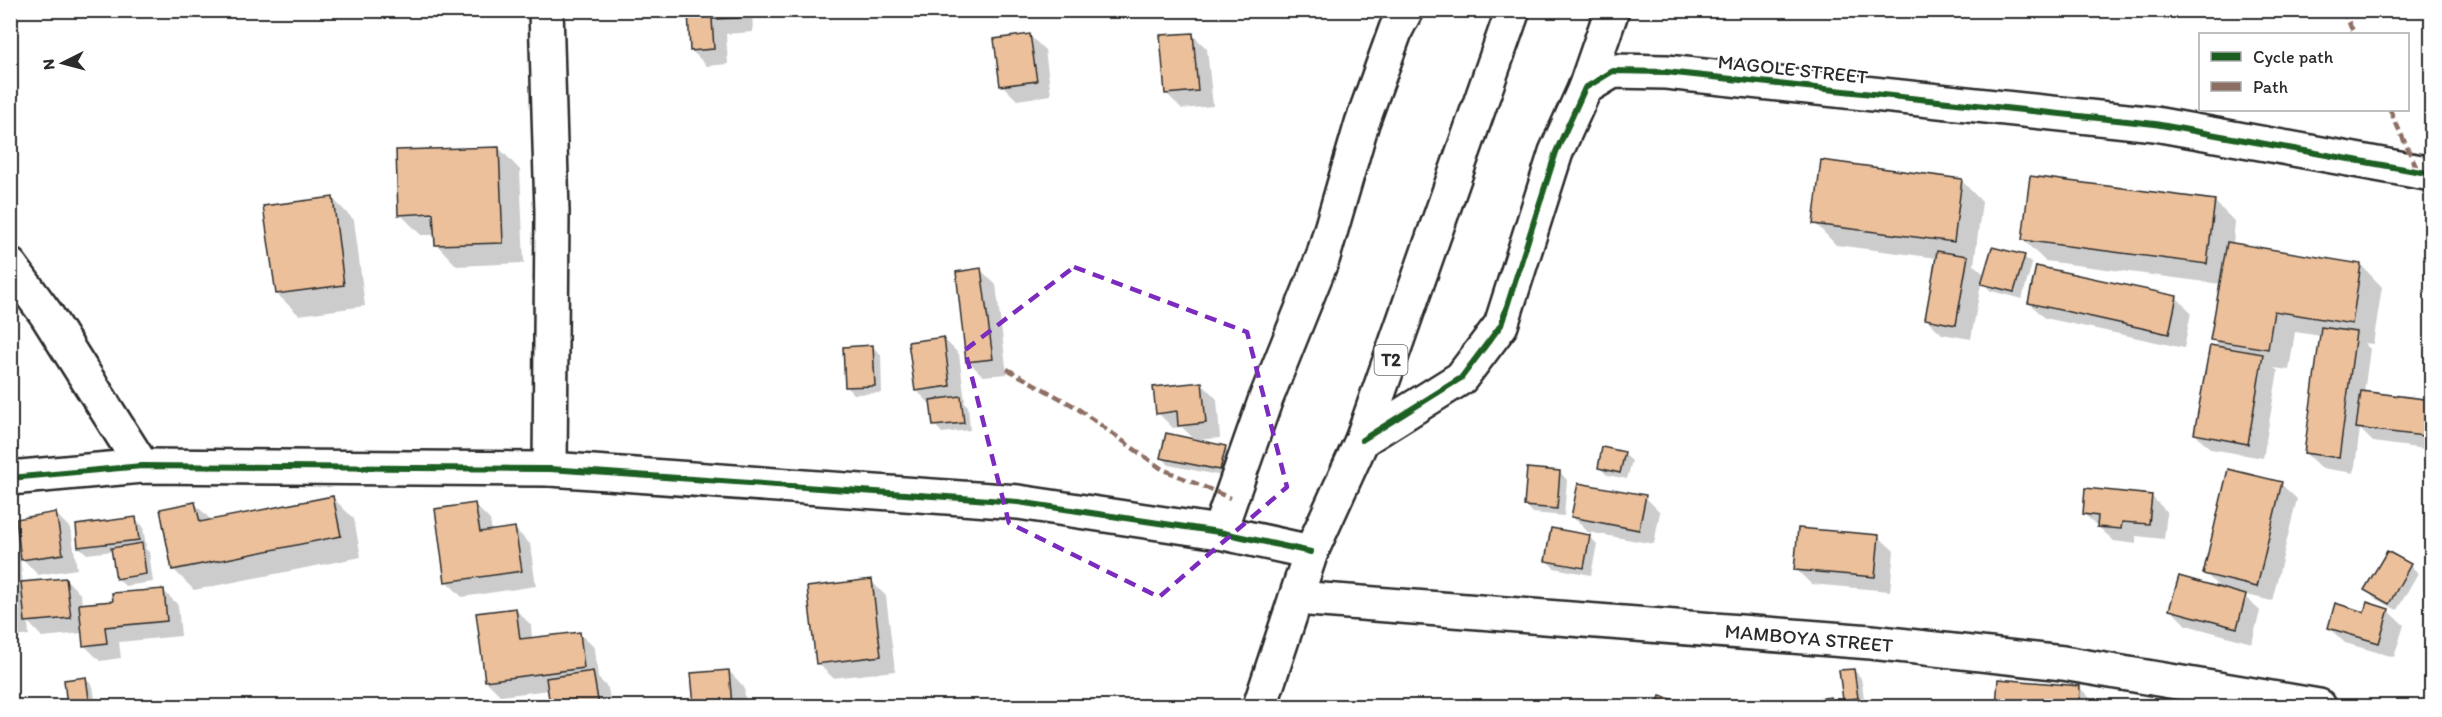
<svg xmlns="http://www.w3.org/2000/svg" width="2442" height="717" font-family="Itim,sans-serif">
<style>
.shadow{fill:#0003}
.building{fill:#ebc09b;stroke:#2b2b2b;stroke-width:1.5}
.lines{fill:none;stroke-linecap:round;stroke-linejoin:round}
.minor-casing{stroke:#2b2b2b;stroke-width:38}
.trunk-casing{stroke:#2b2b2b;stroke-width:38}
.minor{stroke:#fff;stroke-width:33}
.trunk{stroke:#fff;stroke-width:33}
.quiet{stroke:#8d6e63;stroke-width:4.5;stroke-dasharray:9 4.5;stroke-linecap:butt}
.cycleway-casing{stroke:#fff;stroke-width:10}
.cycleway{stroke:#1b5e20;stroke-width:6}
.marked{fill:none;stroke:#7b2cbf;stroke-width:4.5;stroke-dasharray:12 8;stroke-linejoin:round}
.labels{text-anchor:middle;dominant-baseline:central;stroke-width:4.5;stroke-linejoin:round;paint-order:stroke}
.shield{fill:#fff;stroke:#6b6b6b;stroke-width:1.5}
.shield-label{font-size:18px;font-weight:bold;fill:#2b2b2b}
.street-label{font-size:20px;fill:#2b2b2b;stroke:#fff}
</style>
<rect width="100%" height="100%" fill="#fff"/>
<filter id="ink" filterUnits="userSpaceOnUse"><feTurbulence type="fractalNoise" baseFrequency=".0167" numOctaves="2"/><feDisplacementMap in="SourceGraphic" scale="12" xChannelSelector="R" yChannelSelector="G"/><feConvolveMatrix kernelMatrix="1 2 1 2 8 2 1 2 1" color-interpolation-filters="sRGB"/></filter>
<g filter="url(#ink)">
<!-- shadow -->
<g class="shadow">
<polygon points="689,10 752,10 753,32 726,34 728,64 707,66 692,51"/>
<polygon points="1192,34 1207,49 1213,106 1182,109 1167,94"/>
<polygon points="1029,35 1045,50 1051,95 1017,100 1002,85"/>
<polygon points="499,148 520,170 524,263 457,266 436,244 436,235 421,235 400,214"/>
<polygon points="1961,180 1982,202 1974,265 1983,273 1971,339 1942,334 1926,319 1937,258 1836,245 1815,223"/>
<polygon points="332,198 354,220 365,306 299,315 277,294"/>
<polygon points="2214,201 2235,222 2233,244 2361,265 2382,287 2373,344 2364,343 2370,349 2364,393 2432,402 2432,450 2373,442 2360,429 2354,473 2321,468 2305,453 2321,336 2295,332 2289,370 2274,368 2278,371 2263,458 2211,449 2195,434 2221,348 2212,339 2221,284 2045,261 2023,240"/>
<polygon points="2024,257 2032,264 2022,299 1991,291 1982,282"/>
<polygon points="981,270 996,285 1007,374 983,376 968,361"/>
<polygon points="2176,297 2191,312 2184,348 2045,318 2029,303"/>
<polygon points="944,339 959,354 965,401 963,401 968,406 970,430 942,433 935,425 931,405 916,390"/>
<polygon points="873,347 881,355 882,393 854,394 847,387"/>
<polygon points="1202,384 1217,399 1220,438 1195,440 1182,427 1173,428 1158,413"/>
<polygon points="1225,447 1232,455 1227,477 1169,465 1162,457"/>
<polygon points="1624,454 1632,461 1627,479 1607,475 1599,467"/>
<polygon points="1560,472 1567,480 1564,516 1533,513 1526,505"/>
<polygon points="2281,484 2297,499 2272,601 2243,594 2260,611 2252,643 2186,625 2171,610 2221,589 2205,573"/>
<polygon points="2151,496 2167,512 2164,539 2136,536 2136,544 2114,541 2084,514"/>
<polygon points="332,497 354,519 361,557 194,590 173,569 195,504 212,521"/>
<polygon points="1645,497 1660,512 1654,544 1588,532 1573,517"/>
<polygon points="475,505 490,520 492,532 515,529 530,544 536,586 462,597 447,582 436,511"/>
<polygon points="56,514 71,529 77,569 38,575 20,556 23,584 66,579 81,595 82,605 115,603 163,590 178,605 181,636 119,642 121,658 100,661 84,645 83,633 42,637 28,622 29,635 10,638 10,545 23,558"/>
<polygon points="135,519 143,526 146,547 144,547 149,552 153,582 125,586 117,578 113,551 87,554 79,547"/>
<polygon points="1589,536 1597,544 1591,575 1554,568 1547,561"/>
<polygon points="1878,536 1894,551 1890,591 1811,584 1796,569"/>
<polygon points="2410,565 2418,573 2397,610 2374,598 2366,590"/>
<polygon points="871,581 886,596 895,671 833,678 818,663"/>
<polygon points="515,609 531,625 532,639 579,633 595,648 598,678 608,688 611,706 552,706 549,690 501,696 486,681"/>
<polygon points="2388,610 2404,625 2394,657 2345,643 2329,628 2365,614"/>
<polygon points="1854,670 1861,678 1865,705 1852,706 1845,699"/>
<polygon points="729,671 744,687 746,706 696,706 693,674"/>
<polygon points="86,679 93,686 96,706 69,706 65,682"/>
<polygon points="2000,680 2080,688 2095,703 2095,706 1997,706"/>
<polygon points="10,690 11,691 13,706 10,706"/>
<polygon points="1831,699 1838,706 1799,706 1798,702"/>
</g>
<!-- building -->
<g class="building">
<polygon points="688,10 738,10 739,18 712,19 714,49 690,51"/>
<polygon points="1193,33 1198,91 1165,94 1160,35"/>
<polygon points="1030,34 1037,81 1000,86 994,39"/>
<polygon points="499,147 503,243 435,245 433,213 398,215 396,150"/>
<polygon points="1821,160 1962,179 1954,242 1813,224"/>
<polygon points="2030,176 2215,200 2207,264 2022,240"/>
<polygon points="333,197 344,285 276,294 263,206"/>
<polygon points="2227,242 2361,264 2352,324 2274,311 2268,349 2210,340"/>
<polygon points="1992,247 2025,255 2014,292 1981,284"/>
<polygon points="1937,251 1968,256 1956,325 1925,319"/>
<polygon points="2036,266 2177,296 2169,334 2028,303"/>
<polygon points="981,268 993,359 966,362 956,272"/>
<polygon points="2321,327 2356,332 2339,458 2304,453"/>
<polygon points="944,337 950,386 915,391 908,342"/>
<polygon points="873,345 875,386 845,387 843,347"/>
<polygon points="2210,345 2263,354 2248,444 2194,434"/>
<polygon points="1202,382 1206,423 1178,426 1177,411 1156,414 1153,387"/>
<polygon points="2361,391 2432,400 2432,437 2356,428"/>
<polygon points="961,396 964,423 933,426 930,400"/>
<polygon points="1166,433 1226,446 1220,470 1160,458"/>
<polygon points="1602,447 1625,452 1620,473 1598,468"/>
<polygon points="1527,468 1560,471 1557,509 1524,506"/>
<polygon points="2228,469 2282,482 2257,587 2203,574"/>
<polygon points="1578,483 1646,495 1639,530 1571,517"/>
<polygon points="2085,488 2152,495 2149,524 2122,522 2121,529 2097,527 2098,516 2083,514"/>
<polygon points="333,496 341,536 172,570 160,509 195,502 200,522"/>
<polygon points="475,503 480,532 515,527 522,571 445,582 435,509"/>
<polygon points="56,512 63,554 21,560 16,519"/>
<polygon points="136,517 139,540 78,547 76,525"/>
<polygon points="1551,528 1590,535 1584,568 1545,561"/>
<polygon points="1798,528 1879,535 1875,577 1794,570"/>
<polygon points="142,543 146,574 116,579 111,548"/>
<polygon points="2387,551 2411,564 2389,604 2364,590"/>
<polygon points="2179,576 2246,595 2237,628 2169,610"/>
<polygon points="66,578 71,618 25,622 21,582"/>
<polygon points="872,579 881,656 816,664 807,587"/>
<polygon points="10,584 15,620 10,621"/>
<polygon points="164,589 167,621 105,627 107,643 83,646 79,604 113,601 112,593"/>
<polygon points="2367,602 2389,609 2379,643 2328,628 2335,603 2364,612"/>
<polygon points="516,608 520,639 580,632 584,668 485,681 476,613"/>
<polygon points="1854,669 1858,698 1843,700 1839,670"/>
<polygon points="729,670 732,706 694,706 691,673"/>
<polygon points="593,671 599,706 550,706 546,678"/>
<polygon points="86,677 90,706 67,706 64,680"/>
<polygon points="1998,679 2080,686 2079,706 1996,706"/>
<polygon points="1660,696 1698,706 1657,706"/>
<polygon points="1831,697 1832,706 1797,706 1797,701"/>
</g>
<g class="lines">
<defs>
<g id="minor">
<polyline points="546,10 552,212 550,469"/>
<polyline points="1585,88 1612,10"/>
<polyline points="10,265 46,314 142,466"/>
<polyline points="1362,440 1461,378 1501,325 1556,152 1585,88 1613,71 1666,72 2155,124 2432,174"/>
<polyline points="10,478 142,466 550,469 1018,502 1219,532 1311,552"/>
<polyline points="1219,532 1265,401 1323,257 1362,123 1396,29 1406,10"/>
<polyline points="1296,598 1871,642 2063,663 2319,706"/>
</g>
<polyline id="trunk" points="1260,706 1311,552 1362,440 1513,10"/>
</defs>
<!-- minor casing -->
<use href="#minor" class="minor-casing"/>
<!-- trunk casing -->
<use href="#trunk" class="trunk-casing"/>
<!-- minor -->
<use href="#minor" class="minor"/>
<!-- trunk -->
<use href="#trunk" class="trunk"/>
<!-- quiet -->
<g class="quiet">
<polyline points="2342,10 2355,34"/>
<polyline points="2390,110 2418,171"/>
<polyline points="1007,369 1074,406 1162,469 1230,498"/>
</g>
<defs>
<g id="cycleway">
<polyline points="1362,440 1461,378 1501,325 1556,152 1585,88 1613,71 1666,72 2155,124 2432,174"/>
<polyline points="10,478 142,466 550,469 1018,502 1219,532 1311,552"/>
</g>
</defs>
<!-- cycleway casing -->
<use href="#cycleway" class="cycleway-casing"/>
<!-- cycleway -->
<use href="#cycleway" class="cycleway"/>
</g>
</g>
<!-- marked area -->
<path class="marked" d="M 1074,267 L 1247,332 L 1287,487 L 1159,597 L 1009,523 L 965,350 Z"/>
<g class="labels">
<!-- shield labels -->
<rect class="shield" x="1374.5" y="345" width="33" height="30" rx="4.5"/>
<g class="shield-label">
<text x="1391" y="360">T2</text>
</g>
<!-- street labels -->
<g class="street-label">
<text transform="translate(1793 69) rotate(6)">MAGOLE STREET</text>
<text transform="translate(1809 638) rotate(5)">MAMBOYA STREET</text>
</g>
</g>
<!-- margin -->
<rect width="2442" height="717" fill="none" stroke="#fff" stroke-width="36"/>
<rect x="18" y="18" width="2406" height="681" fill="none" stroke="#2b2b2b" stroke-width="2" filter="url(#ink)"/>
<!-- legend -->
<rect x="2199" y="33" width="210" height="78" fill="#ffffff" stroke="#aaaaaa" stroke-width="1.5"/>
<rect x="2211" y="52" width="30" height="9" fill="#1b5e20" stroke="#aaaaaa" stroke-width="1.5"/>
<text x="2253" y="63" font-size="18" fill="#2b2b2b">Cycle path</text>
<rect x="2211" y="82" width="30" height="9" fill="#8d6e63" stroke="#aaaaaa" stroke-width="1.5"/>
<text x="2253" y="93" font-size="18" fill="#2b2b2b">Path</text>
<!-- north arrow -->
<g transform="translate(63 63) rotate(264)" stroke="#ffffff" stroke-width="4.5" paint-order="stroke">
<path d="M0-4.5L10 22L0 15L-10 22Z" fill="#2b2b2b"/>
<text y="-9" font-size="16" font-weight="bold" text-anchor="middle" fill="#2b2b2b">N</text>
</g>
</svg>
